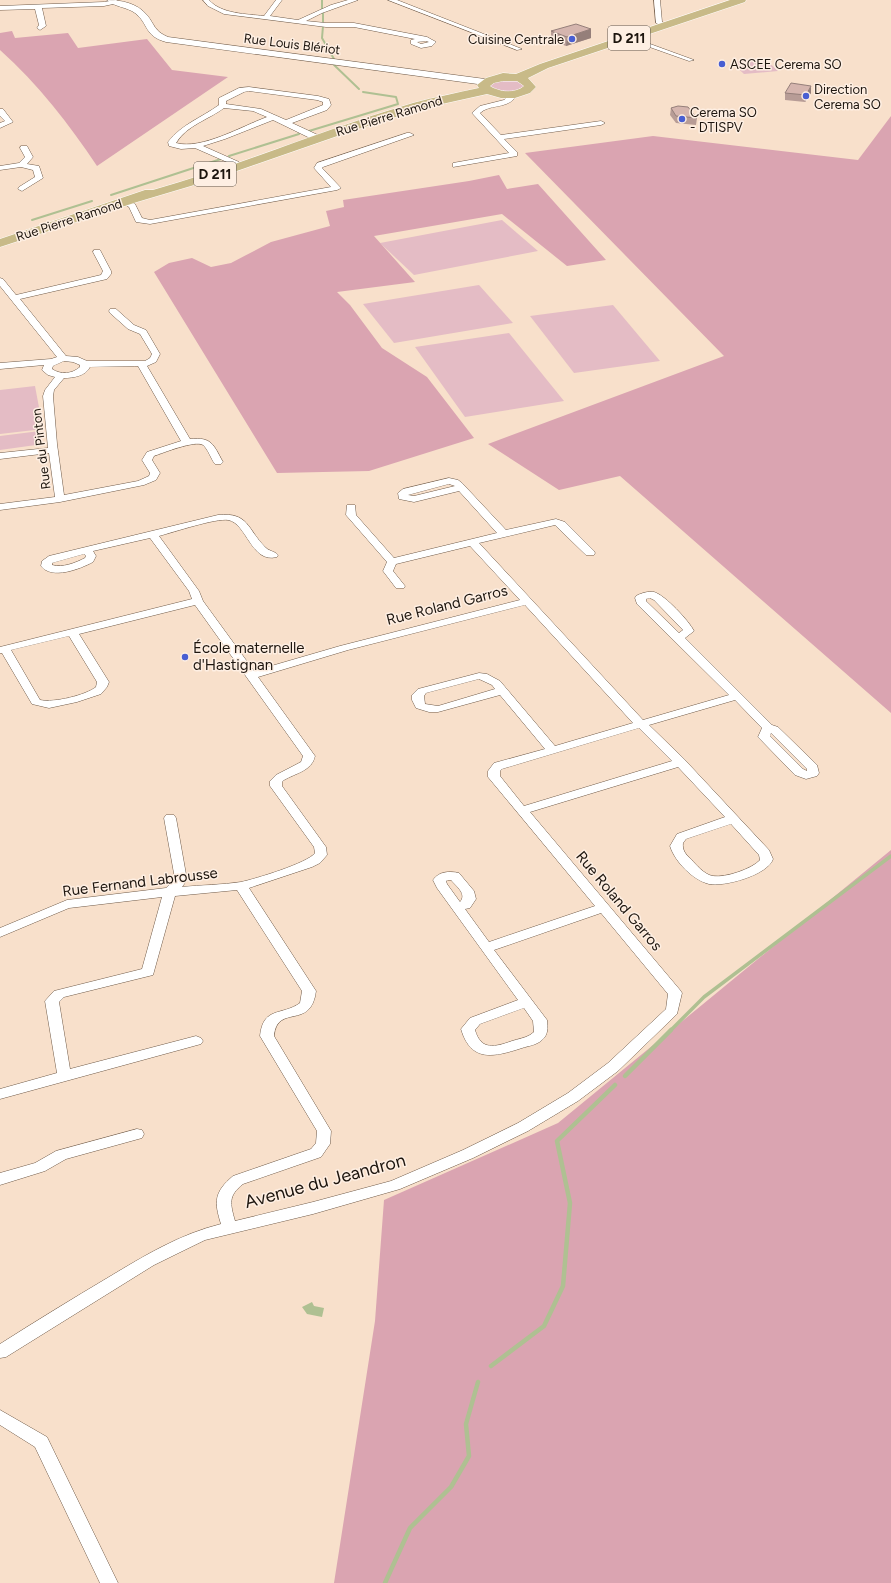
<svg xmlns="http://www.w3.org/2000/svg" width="891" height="1583" font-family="Figtree,sans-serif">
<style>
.green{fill:#e4bcc5}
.forest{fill:#daa4b1}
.water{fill:#afc092}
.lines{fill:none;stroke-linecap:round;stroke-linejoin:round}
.stream-far2{stroke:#afc092;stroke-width:2}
.stream-far1{stroke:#afc092;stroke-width:3.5}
.stream{stroke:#afc092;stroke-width:4.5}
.minor-casing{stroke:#705b49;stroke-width:1}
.tertiary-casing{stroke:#705b49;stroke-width:1}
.primary-casing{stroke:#fff;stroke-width:1}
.minor{fill:#fff;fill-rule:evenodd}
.tertiary{fill:#fff;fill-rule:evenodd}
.primary{fill:#c8ba88;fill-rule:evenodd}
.wall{fill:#b79c96}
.shaded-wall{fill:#957f7a}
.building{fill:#d5b5ae;stroke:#957f7a}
.poi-dot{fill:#485ed2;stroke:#feefe3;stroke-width:1.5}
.labels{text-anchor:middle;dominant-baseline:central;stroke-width:3;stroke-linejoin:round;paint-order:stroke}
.far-poi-label{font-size:13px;fill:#1d150e;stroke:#feefe3;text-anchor:start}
.far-street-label{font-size:13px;fill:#1d150e;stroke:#feefe3}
.shield{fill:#feefe3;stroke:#60564e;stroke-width:1}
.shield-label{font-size:14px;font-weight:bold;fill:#1d150e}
.street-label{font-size:15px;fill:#1d150e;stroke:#feefe3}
.poi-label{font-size:15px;fill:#1d150e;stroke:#feefe3;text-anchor:start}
.near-street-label{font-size:18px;fill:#1d150e;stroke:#feefe3}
</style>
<rect width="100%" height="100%" fill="#f8e0cb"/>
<!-- green -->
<g class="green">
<polygon points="764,58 778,71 744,74 731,62"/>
<path d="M 515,80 L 525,85 C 514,95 502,92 489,87 L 490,83 L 494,81 Z"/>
<polygon points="502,220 538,251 414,275 380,243"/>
<polygon points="479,285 513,323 394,343 363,304"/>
<polygon points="613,305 660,361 574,373 530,316"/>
<polygon points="509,333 564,401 465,417 415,347"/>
<polygon points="35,386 43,429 0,434 0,390"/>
<polygon points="40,431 43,444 0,450 0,436"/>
</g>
<!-- forest -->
<g class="forest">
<path d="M 12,31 L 15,38 L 68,33 L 78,48 L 147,39 L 172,70 L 228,77 L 97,166 C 69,124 38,84 0,50 L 0,33 Z"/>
<polygon points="891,116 891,713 620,476 559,490 488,444 724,356 525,153 653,136 858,160"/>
<polygon points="499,175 507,189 538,184 606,260 567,266 502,214 374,236 415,282 337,292 350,305 382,348 427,377 474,438 369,471 277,473 154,272 169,263 192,258 211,267 231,263 271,242 330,226 326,211 344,207 343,200 469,181"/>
<polygon points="891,850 891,1583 334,1583 375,1321 384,1200 558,1123"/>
</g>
<!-- water -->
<polygon class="water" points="312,1302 314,1306 324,1308 322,1317 307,1314 302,1307"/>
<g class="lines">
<!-- stream-far2 -->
<g class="stream-far2">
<polyline points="322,0 322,9"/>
<polyline points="323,11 323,23"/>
<polyline points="323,26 322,38 334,59"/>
<polyline points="332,63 359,89"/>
<polyline points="309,131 398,104 396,97 363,92"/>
<polyline points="229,156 299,134"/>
<polyline points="111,195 221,159"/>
<polyline points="32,220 92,201"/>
</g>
<!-- stream-far1 -->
<polyline class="stream-far1" points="670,1031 704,997 891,856"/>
<!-- stream -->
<g class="stream">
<polyline points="625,1076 671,1030"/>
<polyline points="491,1366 544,1326 563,1286 570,1203 557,1141 615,1085"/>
<polyline points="385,1583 410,1528 451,1487 469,1456 466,1424 478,1382"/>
</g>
<defs>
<g id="minor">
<polygon points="116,0 119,2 118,3 104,6 42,8 46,26 40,30 37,28 39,25 35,9 0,10 0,6 104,2"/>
<path d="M 203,0 L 209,0 C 221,14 247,14 264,16 L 276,0 L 282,0 L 270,16 L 298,20 L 331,5 L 348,0 L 358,0 L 322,13 L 306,21 L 326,23 L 354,23 L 427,37 L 436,42 L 432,46 L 421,48 L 411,44 L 411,40 L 415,39 L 354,27 L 326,27 L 224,14 L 208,6 ZM 426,41 L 429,42 L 421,44 L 417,42 Z"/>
<polygon points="388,0 397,0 522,49 517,50"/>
<polygon points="654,0 660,0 662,22 668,25 668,27 664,27 656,23"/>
<polygon points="627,37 631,37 694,60 689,61 627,39"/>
<path d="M 249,87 L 318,96 L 329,99 L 331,105 L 327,110 L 292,123 L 320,136 L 320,140 L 314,140 L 273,120 L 225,139 L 203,146 L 239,162 L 239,166 L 236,166 L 195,148 L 181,149 L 169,146 L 168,142 C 182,124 201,118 219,105 L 219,98 L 239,88 ZM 249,91 L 317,100 L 323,102 L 323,105 L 286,120 L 261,109 L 226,104 L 226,101 L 244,92 ZM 224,108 L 253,111 L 267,117 C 242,126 202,150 176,143 C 187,125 208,120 224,108 Z"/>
<path d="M 506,92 L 509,92 L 513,94 L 514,99 C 504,109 490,104 480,113 L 501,135 L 601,121 L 605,123 L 601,125 L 504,139 L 517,152 L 517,156 L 453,167 L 453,163 L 509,153 L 472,113 L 480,106 L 504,100 L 506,98 Z"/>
<polygon points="0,109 3,109 13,122 0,128 0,123 5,121 0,116"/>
<polygon points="407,133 410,133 414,135 323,167 322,168 341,188 337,190 150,224 136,222 129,207 121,202 125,200 135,204 142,218 150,220 331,187 314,168 317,163"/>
<polygon points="21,146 27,146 33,157 27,164 39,166 43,178 22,191 18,189 19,187 35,177 33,170 21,167 0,170 0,166 19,163 25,157 20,148"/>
<path d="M 94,250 L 100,250 L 111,271 L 111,274 L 107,279 L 20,299 L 66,356 L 78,357 L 87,361 L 145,361 L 150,358 L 152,354 L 140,334 L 128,329 L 110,313 L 109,311 L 110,309 L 116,309 L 134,325 L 146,330 L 160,354 L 156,362 L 147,366 L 190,439 C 212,437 213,444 223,462 L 221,464 L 215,464 C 211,459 208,449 203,445 C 195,440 163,453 154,456 L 152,460 L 160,473 L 156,480 L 144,485 L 60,502 L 0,510 L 0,504 L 55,497 L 49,453 L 0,459 L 0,453 L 48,448 L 43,396 L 45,390 L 55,377 L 48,375 L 42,370 L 44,365 L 0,369 L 0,363 L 51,359 L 57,357 L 0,286 L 0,278 L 3,279 L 16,295 L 101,275 L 103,271 L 93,252 ZM 64,361 L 73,362 L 80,365 L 80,367 C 72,374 61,375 52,369 L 53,366 ZM 135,366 L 138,366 L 181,441 L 147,452 L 142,460 L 150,473 L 149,476 L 138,481 L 64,495 L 57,444 L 53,396 L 54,390 L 64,378 C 73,378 86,376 90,367 Z"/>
<path d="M 449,478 L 458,480 L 462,483 L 506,530 L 556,519 L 565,522 L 594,551 L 595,553 L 594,555 L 586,555 L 555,525 L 479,543 L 643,720 L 729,695 L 637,604 L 635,598 L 636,596 C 641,593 649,591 654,592 C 665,595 689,621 694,631 L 685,638 L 772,725 L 778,727 L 817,765 L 819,773 L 817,776 L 806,779 L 795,775 L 760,739 L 758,737 L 762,728 L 735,700 L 649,725 L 684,759 L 769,850 L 773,859 C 768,875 724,887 709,884 C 693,880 675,862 670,846 L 677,834 L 725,817 L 678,767 L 530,812 L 680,990 L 682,993 L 677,1014 L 618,1071 L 578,1101 L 528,1131 L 473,1158 L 400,1189 L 313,1214 L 205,1240 L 154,1265 L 6,1357 L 0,1358 L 0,1344 C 36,1321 72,1299 109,1277 C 144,1256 180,1234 221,1224 C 214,1202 214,1192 233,1176 L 311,1149 L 316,1143 L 317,1131 L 260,1036 C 263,1006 282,1016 300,1003 L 302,991 L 237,890 L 175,896 L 153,975 L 64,997 L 59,1002 L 70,1069 L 196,1036 L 201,1038 L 203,1041 L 201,1044 L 0,1099 L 0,1089 L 57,1073 L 45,1001 L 54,991 L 142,969 L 162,897 L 69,908 L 0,937 L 0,928 L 67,900 L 166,888 L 175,879 L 164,818 L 166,815 L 174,815 L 176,818 L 187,880 L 182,887 C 201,885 222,885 241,882 C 255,879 308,863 315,853 L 314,847 L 270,786 L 270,781 L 276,775 L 301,762 L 303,756 L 195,605 L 79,634 L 109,682 L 107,687 L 101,694 L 77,702 L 49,708 L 32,704 L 2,653 L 0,653 L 0,647 L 192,599 L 189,591 L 150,538 L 93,551 L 96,556 L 93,562 C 80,569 52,580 41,566 L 42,561 L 49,556 L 218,515 C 249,512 247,529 265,547 C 268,551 275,551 278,555 L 277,557 C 251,564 247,523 228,520 C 216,518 174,532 159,536 L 199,591 L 203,601 L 254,671 L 340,646 L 520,600 L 470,546 L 396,564 L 393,571 L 405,586 L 404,588 L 396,588 L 383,571 L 387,562 L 346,515 L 347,505 L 355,505 L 356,515 L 394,558 L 497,533 L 459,491 L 414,502 L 399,499 L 398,493 L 403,489 ZM 449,484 L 455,486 L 414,496 L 408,495 ZM 84,554 L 86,556 L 85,558 C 75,563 63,568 52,565 L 52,563 ZM 650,598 L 654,600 L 683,630 L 679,633 L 646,601 L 646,599 ZM 525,605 L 633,723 L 555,746 L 500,681 L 487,674 L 479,673 L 418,689 L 412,695 L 412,700 L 416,708 L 429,712 L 438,712 L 500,695 L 545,749 L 494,763 L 488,771 L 488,777 L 595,906 L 489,942 L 465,909 L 470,908 L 476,899 L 474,891 L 459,873 C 450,871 439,871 433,880 L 437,888 L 518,1000 L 470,1018 L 461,1029 C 471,1063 494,1057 522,1048 C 528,1046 537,1045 542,1040 C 548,1035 548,1028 547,1020 L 494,950 L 601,913 L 668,994 L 666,1009 L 608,1063 L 568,1093 L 518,1123 L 463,1150 L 391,1181 L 313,1202 L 235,1221 C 230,1203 228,1196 243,1184 L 321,1157 L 330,1144 L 331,1131 L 274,1036 C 277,1003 311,1031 316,991 L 249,888 L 312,867 L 320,863 L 327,855 L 326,847 L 282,786 L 282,782 L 284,780 C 296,773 312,771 315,756 L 258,677 L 348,650 ZM 69,636 L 97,682 L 96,687 C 86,695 54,703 40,700 L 11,650 ZM 479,679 L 492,685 L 495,689 L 438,706 L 425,704 L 424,696 L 426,693 ZM 639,728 L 672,761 L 524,806 L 500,776 L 500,771 L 502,769 ZM 771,733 L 807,769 L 807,771 L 803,769 L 770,736 ZM 731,824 L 759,855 L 760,860 C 752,869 725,878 713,876 C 705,875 696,865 691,859 C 686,855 682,850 683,843 L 686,839 ZM 448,880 L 451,880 C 457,887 467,894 460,902 L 447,884 L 446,881 ZM 524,1008 L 533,1021 L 534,1032 L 530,1035 C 525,1038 518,1039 512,1041 C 495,1047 481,1051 475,1030 L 480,1024 Z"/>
<polygon points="137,1129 142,1130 144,1134 142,1138 66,1159 45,1171 0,1185 0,1173 35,1163 56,1151"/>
<polygon points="0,1410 47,1437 118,1583 100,1583 35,1447 0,1425"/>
</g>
<path id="tertiary" d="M 107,0 C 121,0 137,3 147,15 C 155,25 154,31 168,37 L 485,79 L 489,82 L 485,85 L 166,42 C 144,36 149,24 135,13 C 127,7 114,7 107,0 Z"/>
<path id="primary" d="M 730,0 L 746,0 L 745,2 L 548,68 L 528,78 L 536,87 L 530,93 L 515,98 L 501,98 L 487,94 L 424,108 L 346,133 L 211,180 L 137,202 L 0,247 L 0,239 L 145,190 L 153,190 C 241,165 325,129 413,103 C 435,97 457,93 479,88 L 477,85 L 486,78 L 503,73 L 516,74 L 540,64 ZM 503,81 L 517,81 L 524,86 C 515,94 499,92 490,86 L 494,83 Z"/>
</defs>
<!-- minor casing -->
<use href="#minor" class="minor-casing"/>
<!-- tertiary casing -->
<use href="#tertiary" class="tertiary-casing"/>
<!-- primary casing -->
<use href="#primary" class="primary-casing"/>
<!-- minor -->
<use href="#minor" class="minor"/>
<!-- tertiary -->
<use href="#tertiary" class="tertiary"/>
<!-- primary -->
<use href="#primary" class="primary"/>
</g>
<!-- wall -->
<g class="wall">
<polygon points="591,29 591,38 566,46 551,40 551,31"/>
<polygon points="785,93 811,93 805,102 785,100"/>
<polygon points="671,108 697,118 696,125 676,123 670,115"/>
</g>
<!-- shaded-wall -->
<g class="shaded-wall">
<polygon points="591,29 591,38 566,46 567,37"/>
<polygon points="811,86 811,93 805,102 806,95"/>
</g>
<!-- building -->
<g class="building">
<polygon points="576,24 591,29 567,37 551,31"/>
<polygon points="791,83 811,86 806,95 785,93"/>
<polygon points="678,106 688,107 697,118 676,116 671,108"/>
</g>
<!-- markers -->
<g class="poi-dot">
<circle cx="572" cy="39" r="4"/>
<circle cx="722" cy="64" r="4"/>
<circle cx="806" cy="96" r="4"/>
<circle cx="682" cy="119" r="4"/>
<circle cx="185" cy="657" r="4"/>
</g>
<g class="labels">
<!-- far-poi labels -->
<g class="far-poi-label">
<text x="564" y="39" text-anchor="end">Cuisine Centrale</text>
<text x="730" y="64">ASCEE Cerema SO</text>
<text x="814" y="89">Direction<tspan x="814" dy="15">Cerema SO</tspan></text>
<text x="690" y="112">Cerema SO<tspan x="690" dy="15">- DTISPV</tspan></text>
</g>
<!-- far-street labels -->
<g class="far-street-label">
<text transform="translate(292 44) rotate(7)">Rue Louis Blériot</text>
<text transform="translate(389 116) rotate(-17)">Rue Pierre Ramond</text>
<text transform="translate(69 220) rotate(-18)">Rue Pierre Ramond</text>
<text transform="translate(41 449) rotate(-97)">Rue du Pinton</text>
</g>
<!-- shield labels -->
<g class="shield">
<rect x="608" y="26" width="42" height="24" rx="3"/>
<rect x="194" y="162" width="42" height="24" rx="3"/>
</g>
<g class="shield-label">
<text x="629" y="38">D 211</text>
<text x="215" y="174">D 211</text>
</g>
<!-- street labels -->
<g class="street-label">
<text transform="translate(447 605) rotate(-14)">Rue Roland Garros</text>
<text transform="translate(140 882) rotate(-7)">Rue Fernand Labrousse</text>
<text transform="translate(619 901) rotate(50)">Rue Roland Garros</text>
</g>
<!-- poi labels -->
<g class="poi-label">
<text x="193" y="648">École maternelle<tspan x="193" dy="17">d'Hastignan</tspan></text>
</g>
<!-- near-street labels -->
<g class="near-street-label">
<text transform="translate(325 1181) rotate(-15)">Avenue du Jeandron</text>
</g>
</g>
</svg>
